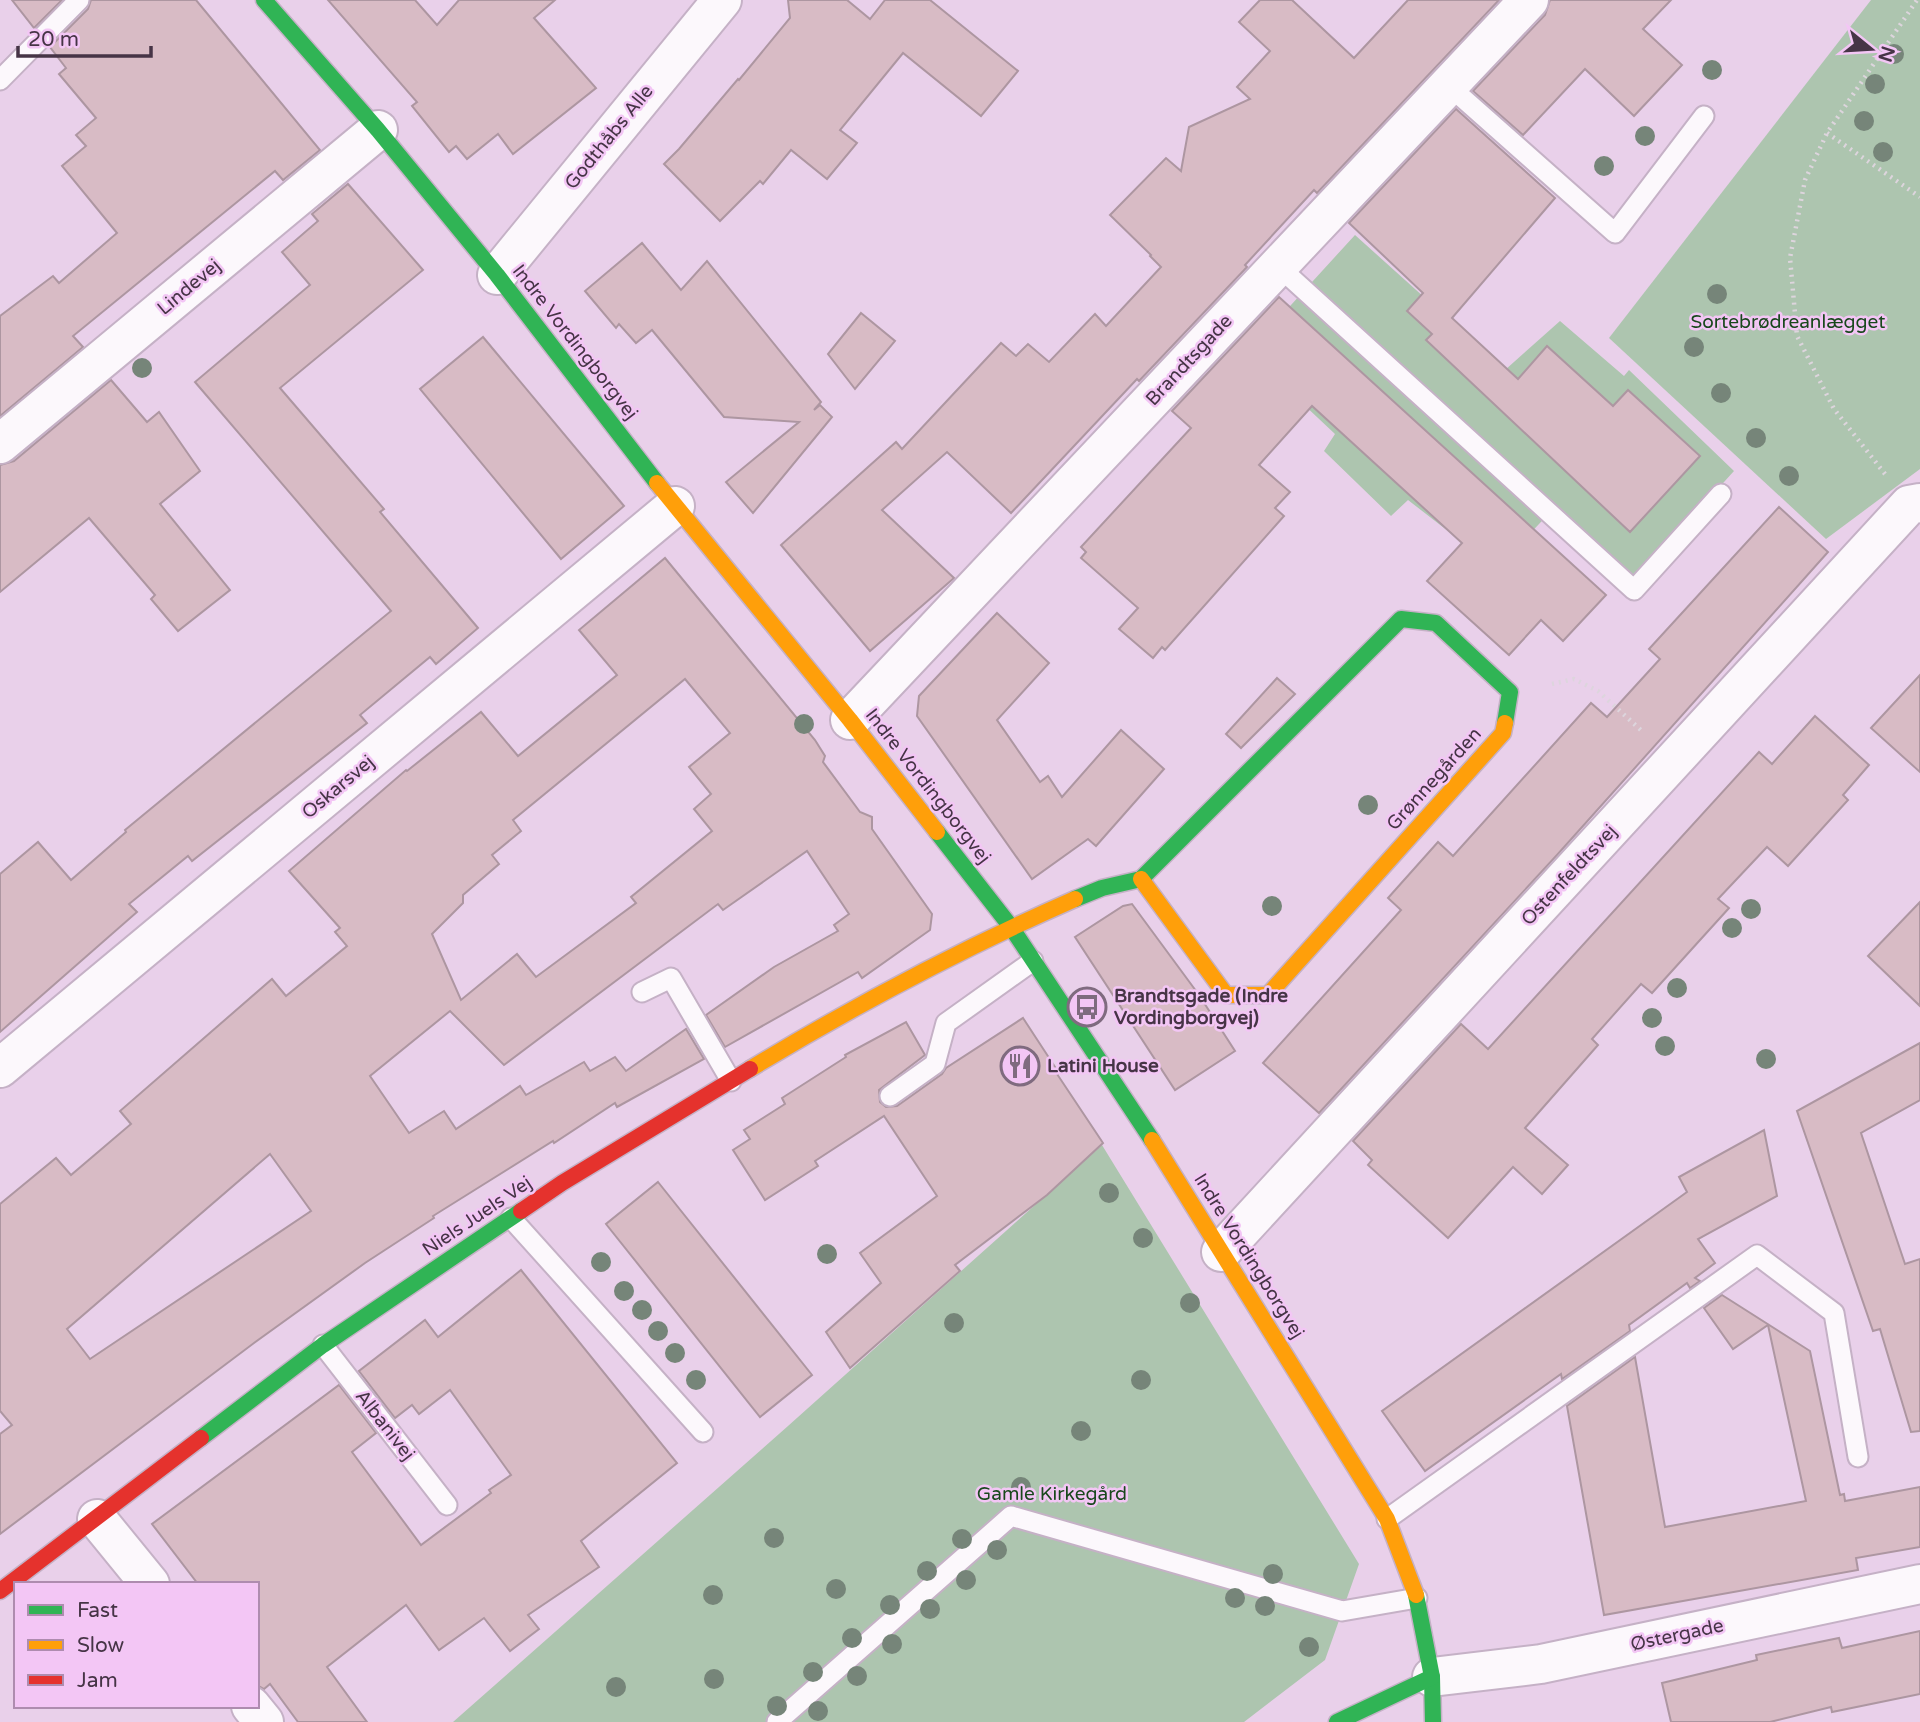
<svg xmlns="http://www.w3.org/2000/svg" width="1920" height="1722" font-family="'Varela Round',sans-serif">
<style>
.green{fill:#adc5af}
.building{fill:#d8bbc5;stroke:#ad96a1;stroke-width:2;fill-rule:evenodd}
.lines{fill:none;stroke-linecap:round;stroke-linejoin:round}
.lane-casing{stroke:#c5b1c6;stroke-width:23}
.street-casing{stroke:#c5b1c6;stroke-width:42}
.fast-casing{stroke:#c5b1c6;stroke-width:19}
.slow-casing{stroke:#c5b1c6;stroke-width:19}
.jam-casing{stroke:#c5b1c6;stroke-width:19}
.path{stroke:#ddd5dd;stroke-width:4.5;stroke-dasharray:2 5;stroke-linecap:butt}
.lane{stroke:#fcf8fc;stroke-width:19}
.street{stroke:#fcf8fc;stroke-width:38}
.fast{stroke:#30b455;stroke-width:16}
.slow{stroke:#ff9f0a;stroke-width:16}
.jam{stroke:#e5322d;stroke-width:16}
.tree{fill:#768579}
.labels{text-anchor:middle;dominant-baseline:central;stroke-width:5;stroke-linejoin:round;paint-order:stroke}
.street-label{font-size:19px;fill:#463446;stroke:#f3c6f5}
.park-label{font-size:19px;fill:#18481c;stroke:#f3c6f5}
.poi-label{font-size:19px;font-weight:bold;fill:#463446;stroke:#f3c6f5;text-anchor:start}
</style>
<rect width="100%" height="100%" fill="#e9d0ea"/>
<!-- green -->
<g class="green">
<polygon points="1871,0 1920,0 1920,469 1826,539 1609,338"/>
<polygon points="1355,235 1505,370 1560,321 1624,376 1629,370 1734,471 1635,580 1554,508 1497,569 1408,500 1391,516 1324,451 1335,434 1248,352"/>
<polygon points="1102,1145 1359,1564 1325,1660 1244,1722 453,1722 788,1426"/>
</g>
<!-- building -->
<g class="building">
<polygon points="12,0 62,0 34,28"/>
<polygon points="91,0 196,0 320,150 283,180 275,171 73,336 83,347 0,416 0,316 53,276 59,283 117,233 62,166 86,146 76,135 96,118 59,74 66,68 50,47 88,9"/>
<polygon points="328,0 415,0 437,25 459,0 555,0 534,18 596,88 513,154 498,134 467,159 456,146 449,152 412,106 417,102"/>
<polygon points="788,0 847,0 870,19 885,0 930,0 1018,71 981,116 903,53 840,130 857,143 827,179 791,150 763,184 760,181 720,221 664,164 679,149 738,79 739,80 790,18"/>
<polygon points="1260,0 1292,0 1354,58 1408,0 1499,0 1317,193 1314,190 1245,265 1247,267 1139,381 1137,379 1011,513 947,452 882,510 954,578 870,651 781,545 896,442 902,449 1001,343 1016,356 1028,344 1049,362 1095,314 1106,326 1161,267 1150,256 1151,255 1110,215 1166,158 1181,171 1189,127 1250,99 1237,87 1270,51 1239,22"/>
<polygon points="1550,0 1671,0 1643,29 1682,65 1634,116 1585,69 1523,135 1473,91 1545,15"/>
<polygon points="1456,109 1555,198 1452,318 1518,379 1547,346 1613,406 1628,390 1700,456 1630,532 1426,340 1432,334 1407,311 1423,293 1349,223"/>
<polygon points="348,184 423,270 280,388 384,509 380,512 478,628 436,664 430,657 360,715 367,723 192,861 188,856 129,904 137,912 0,1032 0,874 38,842 71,880 126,832 125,830 391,611 195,382 310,285 282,252 318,221 312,214"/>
<polygon points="642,243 681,290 707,261 821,402 814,410 820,405 832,417 753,513 726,482 799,422 724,417 652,330 636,343 619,324 616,328 585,291"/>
<polygon points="1279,297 1606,595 1563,641 1541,620 1509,655 1427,581 1462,543 1312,406 1259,465 1290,492 1275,508 1284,516 1165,650 1162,647 1153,658 1119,629 1138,608 1081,558 1086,552 1081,547 1191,428 1172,411"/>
<polygon points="861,313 895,341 855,389 828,354"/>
<polygon points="483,337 624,506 561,559 420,389"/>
<polygon points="111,380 147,422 159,412 200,471 160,504 230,590 178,631 151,599 155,595 89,518 0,592 0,465 14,461"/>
<polygon points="1779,507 1828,552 1557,855 1319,1113 1263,1063 1401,910 1388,898 1438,842 1453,856 1591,703 1607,717 1660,659 1649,649"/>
<path d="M 665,558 L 815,740 L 825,756 L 823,762 L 860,812 L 872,817 L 872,829 L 932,914 L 930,930 L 862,978 L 858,972 L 725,1047 L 706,1015 L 774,967 L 838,931 L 834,925 L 849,914 L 807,851 L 723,910 L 718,904 L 504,1065 L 450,1011 L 370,1076 L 409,1133 L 444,1111 L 456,1129 L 520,1086 L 526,1095 L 584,1062 L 590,1071 L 615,1057 L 626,1071 L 686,1029 L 704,1059 L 617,1107 L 615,1103 L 554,1143 L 553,1141 L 433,1216 L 434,1218 L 365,1263 L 254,1343 L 0,1534 L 0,1434 L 12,1425 L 0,1411 L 0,1204 L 56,1158 L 71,1175 L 131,1124 L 120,1111 L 272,979 L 286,996 L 347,946 L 335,932 L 340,928 L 289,871 L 406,770 L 407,771 L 481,712 L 518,756 L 617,675 L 579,630 ZM 685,679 L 730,733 L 689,767 L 711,794 L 694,809 L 712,831 L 631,897 L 636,903 L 536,977 L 517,954 L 461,1000 L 432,934 L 463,903 L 463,895 L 499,864 L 492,855 L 521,831 L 513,820 ZM 270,1154 L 311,1211 L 90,1359 L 67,1329 Z"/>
<polygon points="997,613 1049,663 997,720 1040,782 1048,776 1062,797 1121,730 1164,769 1096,846 1088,839 1032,879 917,716 919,696"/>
<polygon points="1920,675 1920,772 1871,728"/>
<polygon points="1277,678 1295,694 1241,748 1226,734"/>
<polygon points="1815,716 1869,765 1843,795 1848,800 1788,866 1767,847 1718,899 1729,908 1652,993 1641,984 1592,1039 1598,1045 1525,1128 1568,1165 1542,1194 1513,1167 1448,1238 1368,1165 1372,1160 1353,1141 1461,1024 1488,1049 1759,752 1772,764"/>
<polygon points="1920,902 1920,1006 1868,956"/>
<polygon points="1132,904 1199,995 1235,1051 1175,1090 1075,937 1123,906"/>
<polygon points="1023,1018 1059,1073 1057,1074 1103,1143 1047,1195 955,1265 960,1271 850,1368 826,1332 881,1283 860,1253 937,1196 884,1116 815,1161 818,1166 765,1200 733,1150 750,1139 744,1130 785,1104 782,1098 846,1057 845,1055 906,1022 925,1055 879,1090 880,1102 886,1107 897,1106 942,1074 946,1068"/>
<polygon points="1920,1043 1920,1100 1861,1133 1905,1264 1920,1259 1920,1431 1911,1432 1880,1329 1873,1331 1797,1111"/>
<polygon points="1764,1130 1777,1196 1698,1239 1715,1263 1695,1278 1700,1281 1690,1288 1687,1283 1629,1325 1630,1331 1562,1379 1561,1374 1425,1471 1382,1411 1687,1192 1679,1177"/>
<polygon points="658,1182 812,1375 760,1417 606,1224"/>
<polygon points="521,1270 677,1463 581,1541 599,1567 528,1615 539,1629 510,1651 484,1618 439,1650 406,1605 327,1667 367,1722 298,1722 270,1684 264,1689 257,1685 257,1584 198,1584 152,1524 339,1385 376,1433 352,1452 421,1545 491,1493 489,1490 511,1475 450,1390 419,1414 412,1405 395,1418 359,1371 425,1320 438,1337"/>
<polygon points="1722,1295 1810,1351 1840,1495 1844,1494 1845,1501 1920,1487 1920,1547 1856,1558 1858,1570 1604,1615 1567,1406 1635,1357 1665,1527 1806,1501 1768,1325 1733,1349 1704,1308"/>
<polygon points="1920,1631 1920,1694 1832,1712 1831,1707 1770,1722 1671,1722 1662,1683 1757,1660 1756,1655 1839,1638 1842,1648"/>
</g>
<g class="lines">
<defs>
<g id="lane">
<polyline points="0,80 79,0"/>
<polyline points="1448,85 1615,233 1704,116"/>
<polyline points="1278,266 1634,590 1721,494"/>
<polyline points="642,992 671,978 731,1081"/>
<polyline points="890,1096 935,1064 946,1023 1033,961"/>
<polyline points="511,1218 703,1432"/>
<polyline points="323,1345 447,1505"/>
<polyline points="1387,1519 1757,1255 1834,1313 1858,1457"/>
<polyline points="777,1722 1011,1516 1342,1611 1417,1598"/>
</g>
<g id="street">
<polyline points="497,275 722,0"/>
<polyline points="0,444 378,130"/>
<polyline points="850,720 1529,0"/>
<polyline points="0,1068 675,506"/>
<polyline points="1221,1252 1909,505 1920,503"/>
<polyline points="97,1519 150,1584"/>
<polyline points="1432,1677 1541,1664 1920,1584"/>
<polyline points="251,1706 264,1722"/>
</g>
<g id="fast">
<polyline points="264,0 378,130 497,275 657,483"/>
<polyline points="937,832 1011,927 1152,1140"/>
<polyline points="1075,899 1102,888 1141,879 1401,619 1436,623 1510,692 1505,723"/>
<polyline points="201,1438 323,1345 521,1211"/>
<polyline points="1416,1595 1432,1677 1433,1722"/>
<polyline points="1337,1722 1432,1677"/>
</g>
<g id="slow">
<polyline points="657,483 850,720 937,832"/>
<polyline points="1141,879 1226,995 1268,995 1503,733 1505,723"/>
<path d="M 750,1069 C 854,1006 963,948 1075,899"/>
<polyline points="1152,1140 1387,1519 1416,1595"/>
</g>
<g id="jam">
<polyline points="521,1211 562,1183 750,1069"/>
<polyline points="0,1591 201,1438"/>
</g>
</defs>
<!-- lane casing -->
<use href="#lane" class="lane-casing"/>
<!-- street casing -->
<use href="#street" class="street-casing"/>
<!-- fast casing -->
<use href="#fast" class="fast-casing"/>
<!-- slow casing -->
<use href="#slow" class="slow-casing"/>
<!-- jam casing -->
<use href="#jam" class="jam-casing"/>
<!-- path -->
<g class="path">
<polyline points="1827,133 1920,197"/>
<polyline points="1885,474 1834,409 1797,336 1790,258 1805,180 1827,133 1917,0"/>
<polyline points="1552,684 1574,679 1598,691 1643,732"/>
</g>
<!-- lane -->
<use href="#lane" class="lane"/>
<!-- street -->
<use href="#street" class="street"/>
<!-- fast -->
<use href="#fast" class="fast"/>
<!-- slow -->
<use href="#slow" class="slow"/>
<!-- jam -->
<use href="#jam" class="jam"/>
</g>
<!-- trees -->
<g class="tree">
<circle cx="1894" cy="54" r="10"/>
<circle cx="1712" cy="70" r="10"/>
<circle cx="1875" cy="84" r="10"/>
<circle cx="1864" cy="121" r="10"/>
<circle cx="1645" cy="136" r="10"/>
<circle cx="1883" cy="152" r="10"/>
<circle cx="1604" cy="166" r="10"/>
<circle cx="1717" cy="294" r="10"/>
<circle cx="1694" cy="347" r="10"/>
<circle cx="142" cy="368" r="10"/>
<circle cx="1721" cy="393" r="10"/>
<circle cx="1756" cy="438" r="10"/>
<circle cx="1789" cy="476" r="10"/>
<circle cx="804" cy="724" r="10"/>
<circle cx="1368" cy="805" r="10"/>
<circle cx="1272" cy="906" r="10"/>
<circle cx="1751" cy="909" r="10"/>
<circle cx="1732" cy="928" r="10"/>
<circle cx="1677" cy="988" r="10"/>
<circle cx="1652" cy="1018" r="10"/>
<circle cx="1665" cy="1046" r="10"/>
<circle cx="1766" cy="1059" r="10"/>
<circle cx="1109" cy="1193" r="10"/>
<circle cx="1143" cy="1238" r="10"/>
<circle cx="827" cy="1254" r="10"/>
<circle cx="601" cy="1262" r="10"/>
<circle cx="624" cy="1291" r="10"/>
<circle cx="1190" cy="1303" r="10"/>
<circle cx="642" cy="1310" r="10"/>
<circle cx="954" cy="1323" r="10"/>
<circle cx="658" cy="1331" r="10"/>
<circle cx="675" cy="1353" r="10"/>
<circle cx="696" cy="1380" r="10"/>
<circle cx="1141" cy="1380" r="10"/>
<circle cx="1081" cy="1431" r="10"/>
<circle cx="1021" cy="1487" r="10"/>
<circle cx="774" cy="1538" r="10"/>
<circle cx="962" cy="1539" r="10"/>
<circle cx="997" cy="1550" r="10"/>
<circle cx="927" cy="1571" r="10"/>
<circle cx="1273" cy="1574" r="10"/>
<circle cx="966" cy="1580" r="10"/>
<circle cx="836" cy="1589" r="10"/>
<circle cx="713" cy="1595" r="10"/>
<circle cx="1235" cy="1598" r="10"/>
<circle cx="890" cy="1605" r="10"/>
<circle cx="1265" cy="1606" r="10"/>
<circle cx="930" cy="1609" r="10"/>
<circle cx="852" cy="1638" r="10"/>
<circle cx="892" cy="1644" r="10"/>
<circle cx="1309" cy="1647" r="10"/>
<circle cx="813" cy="1672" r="10"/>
<circle cx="857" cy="1676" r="10"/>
<circle cx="714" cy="1679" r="10"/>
<circle cx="616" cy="1687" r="10"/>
<circle cx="777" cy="1706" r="10"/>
<circle cx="818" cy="1711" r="10"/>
</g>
<!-- icons -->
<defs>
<symbol id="bus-ring" viewBox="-11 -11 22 22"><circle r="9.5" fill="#f3c6f5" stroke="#7f6b7f" stroke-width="1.5"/><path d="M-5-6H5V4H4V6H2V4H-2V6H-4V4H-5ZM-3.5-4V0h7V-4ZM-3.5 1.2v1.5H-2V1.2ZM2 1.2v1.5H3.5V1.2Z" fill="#7f6b7f"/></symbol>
<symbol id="restaurant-ring" viewBox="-11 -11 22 22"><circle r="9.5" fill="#f3c6f5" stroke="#7f6b7f" stroke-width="1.5"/><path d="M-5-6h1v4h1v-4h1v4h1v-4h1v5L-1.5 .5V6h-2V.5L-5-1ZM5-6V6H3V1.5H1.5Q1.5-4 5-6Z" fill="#7f6b7f"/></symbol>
</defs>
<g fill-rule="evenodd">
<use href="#bus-ring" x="1065" y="985" width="44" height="44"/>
<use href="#restaurant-ring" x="998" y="1044" width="44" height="44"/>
</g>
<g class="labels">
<!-- street labels -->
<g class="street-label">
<text transform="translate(609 137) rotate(-51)">Godthåbs Alle</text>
<text transform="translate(189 287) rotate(-40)">Lindevej</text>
<text transform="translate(575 342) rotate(52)">Indre Vordingborgvej</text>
<text transform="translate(1189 360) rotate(-47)">Brandtsgade</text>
<text transform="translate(1434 779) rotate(-48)">Grønnegården</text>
<text transform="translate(928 786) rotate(52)">Indre Vordingborgvej</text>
<text transform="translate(338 787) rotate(-40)">Oskarsvej</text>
<text transform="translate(1569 875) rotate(-47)">Ostenfeldtsvej</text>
<text transform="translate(477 1216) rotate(-34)">Niels Juels Vej</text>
<text transform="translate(1249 1256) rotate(58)">Indre Vordingborgvej</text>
<text transform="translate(385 1425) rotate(52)">Albanivej</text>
<text transform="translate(1677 1635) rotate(-12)">Østergade</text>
</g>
<!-- park labels -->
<g class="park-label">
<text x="1788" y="322">Sortebrødreanlægget</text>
<text x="1052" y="1494">Gamle Kirkegård</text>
</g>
<!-- poi labels -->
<g class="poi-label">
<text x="1114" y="996">Brandtsgade (Indre<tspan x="1114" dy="22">Vordingborgvej)</tspan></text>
<text x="1047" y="1066">Latini House</text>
</g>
</g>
<!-- legend -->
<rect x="14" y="1582" width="245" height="126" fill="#f3c6f5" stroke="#ae8caf" stroke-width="2"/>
<rect x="28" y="1605" width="35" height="10" fill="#30b455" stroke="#ae8caf" stroke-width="2"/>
<text x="77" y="1617" font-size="21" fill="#463446">Fast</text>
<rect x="28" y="1640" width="35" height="10" fill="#ff9f0a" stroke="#ae8caf" stroke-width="2"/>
<text x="77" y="1652" font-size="21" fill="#463446">Slow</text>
<rect x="28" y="1675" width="35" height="10" fill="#e5322d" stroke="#ae8caf" stroke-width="2"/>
<text x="77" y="1687" font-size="21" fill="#463446">Jam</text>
<!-- north arrow -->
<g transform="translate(1871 49) rotate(108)" stroke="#f3c6f5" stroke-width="5" paint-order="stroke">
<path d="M0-5L12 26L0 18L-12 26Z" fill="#463446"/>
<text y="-10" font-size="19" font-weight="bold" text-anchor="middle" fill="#463446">N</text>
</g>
<!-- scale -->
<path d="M18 46v10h133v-10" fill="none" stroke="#463446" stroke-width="3.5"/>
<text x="28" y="46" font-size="21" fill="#463446" stroke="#f3c6f5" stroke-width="5" paint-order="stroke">20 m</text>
</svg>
